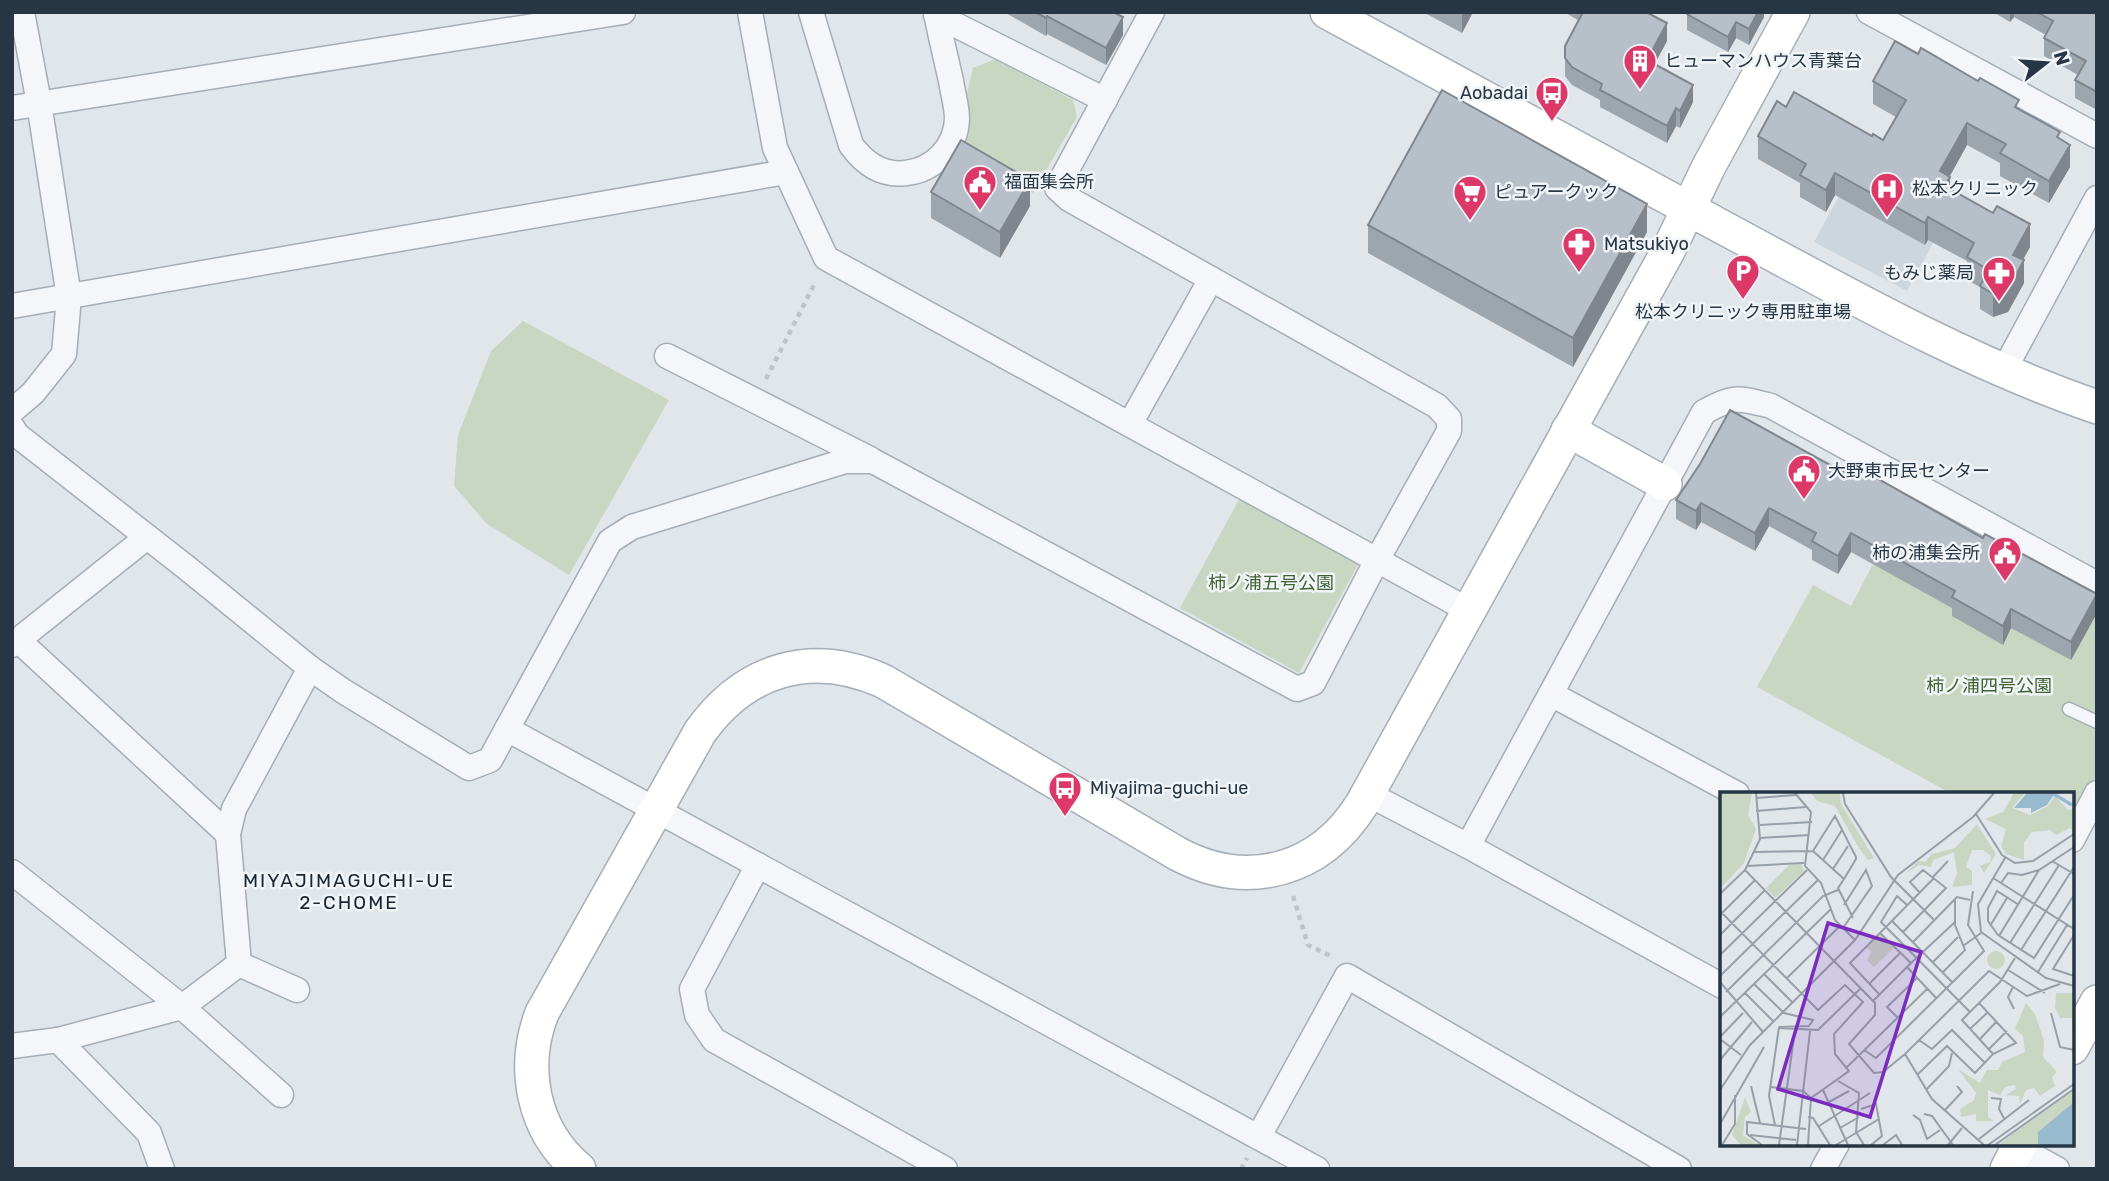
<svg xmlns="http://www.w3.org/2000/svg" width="2109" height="1181" font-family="Rubik,'Noto Sans JP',sans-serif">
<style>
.built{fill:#ced6dd}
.green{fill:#c9d6c1}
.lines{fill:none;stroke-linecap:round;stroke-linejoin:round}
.lane-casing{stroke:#a5aeb6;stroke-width:15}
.street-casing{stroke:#a5aeb6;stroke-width:27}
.secondary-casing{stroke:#a5aeb6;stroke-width:36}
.path{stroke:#bfc4ca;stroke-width:4.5;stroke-dasharray:5 5;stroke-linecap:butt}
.lane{stroke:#f4f6f9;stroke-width:12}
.street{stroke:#f4f6f9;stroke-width:24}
.secondary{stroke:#fff;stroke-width:33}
.wall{fill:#9da5ad}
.shaded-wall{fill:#80868d}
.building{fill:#b7c0c9;stroke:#80868d;stroke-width:2}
.labels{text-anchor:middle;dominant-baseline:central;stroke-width:5;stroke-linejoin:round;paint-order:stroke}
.poi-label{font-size:18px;fill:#273644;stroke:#f1f5f8;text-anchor:start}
.park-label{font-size:18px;fill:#426233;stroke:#f1f5f8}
.neighbourhood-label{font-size:19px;letter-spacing:2px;fill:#192735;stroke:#f1f5f8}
.inset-river{fill:none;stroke:#98bacf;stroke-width:3.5}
.inset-road{fill:none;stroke:#97a0a8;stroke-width:2}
.view{fill:#7b2cbf;fill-opacity:0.15;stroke:#7b2cbf;stroke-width:3.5}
.inset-edge{fill:none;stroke:#273644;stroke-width:3.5}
</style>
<rect width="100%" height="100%" fill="#e1e6eb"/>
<!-- built -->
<polygon class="built" points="1867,145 1959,195 1907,291 1814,242"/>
<!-- green -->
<g class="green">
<polygon points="995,59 1073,100 1077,117 1033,193 963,154 969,128 967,94 973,68"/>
<polygon points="523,321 669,400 569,575 487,524 454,486 458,435 491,351"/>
<polygon points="1242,494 1361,559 1299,673 1180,608"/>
<polygon points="1963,534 2097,609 2097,774 2072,820 2072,794 1952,794 1757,687 1813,585 1851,606 1873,564"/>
</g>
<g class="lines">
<defs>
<polyline id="lane" points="2069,709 2097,722"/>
<g id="street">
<polyline points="750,12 775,148 826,258 1468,610"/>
<path d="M 811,12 L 851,145 C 864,163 882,176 906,173 C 934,170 956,147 957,119 C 957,106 953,94 951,81 C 946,58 940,35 936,12"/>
<polyline points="1869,12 2097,136"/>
<polyline points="936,15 1105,100"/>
<polyline points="12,108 623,12"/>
<polyline points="12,306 786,172"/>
<polyline points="667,356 870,459"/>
<polyline points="2004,370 2097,198"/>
<polyline points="12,411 33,393 64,354 69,297 39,103 22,12"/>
<polyline points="1130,424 1211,279"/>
<polyline points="12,427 17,435 187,568 310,668 343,691 469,768 490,760 610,541 632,527 845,461 873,461 1297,689 1313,683 1377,560 1449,431 1449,419 1437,406 1069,199 1057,188 1152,12"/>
<polyline points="18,640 228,834"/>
<polyline points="12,645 147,537"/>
<polyline points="1551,694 1737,794"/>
<polyline points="507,729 1317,1169"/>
<polyline points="1368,794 1468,846 1722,986"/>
<polyline points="2072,840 2097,793"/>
<path d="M 1468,846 L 1704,412 C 1734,395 1739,398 1771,406 L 2097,584"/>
<polyline points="758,865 692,989 697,1015 714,1040 945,1169"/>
<polyline points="12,872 182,1007 281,1095"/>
<polyline points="239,964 297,990"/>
<polyline points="58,1040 149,1133 162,1169"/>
<polyline points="12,1046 58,1040 182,1007 239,964 228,834 234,809 310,668"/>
<polyline points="1259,1136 1347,976 1679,1169"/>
<polyline points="2011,1144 2057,1169"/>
<polyline points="1823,1169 1837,1144"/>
</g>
<g id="secondary">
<path d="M 1327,12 C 1460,84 1592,156 1724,228 C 1845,293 1966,362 2097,407"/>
<polyline points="1568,430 1665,484"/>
<polyline points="2072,1048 2097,1002"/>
<path d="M 579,1169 C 532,1130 521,1067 542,1013 L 700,732 C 745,669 811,649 883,681 L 1178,854 C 1248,891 1320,871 1362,804 L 1668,251 L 1709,166 L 1793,12"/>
<polyline points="2007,1169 2020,1144"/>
</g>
</defs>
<!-- lane casing -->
<use href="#lane" class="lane-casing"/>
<!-- street casing -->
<use href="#street" class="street-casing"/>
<!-- secondary casing -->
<use href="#secondary" class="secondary-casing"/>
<!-- path -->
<g class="path">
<polyline points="766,379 816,281"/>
<polyline points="1293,896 1308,945 1333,957"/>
<polyline points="1241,1169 1247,1158"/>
</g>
<!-- lane -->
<use href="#lane" class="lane"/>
<!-- street -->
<use href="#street" class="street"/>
<!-- secondary -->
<use href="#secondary" class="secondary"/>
</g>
<!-- wall -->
<g class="wall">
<polygon points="1004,12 1117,12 1117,14 1123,35 1106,65 1047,34 1046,36"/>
<polygon points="1423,12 1473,12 1462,33"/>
<polygon points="1564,12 1646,12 1667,41 1655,64 1693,102 1680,128 1676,126 1667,143 1600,107 1600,100 1572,85 1565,76 1565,46 1578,20"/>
<polygon points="1764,12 1764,17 1749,45 1736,38 1728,52 1687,30 1687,14"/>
<polygon points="1993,12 2097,12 2097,110 2075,98 2075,80 2078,75 2044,56 2044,38 2046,35 2014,17 2010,22"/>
<polygon points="1873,81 2019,109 2060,139 2070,167 2049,203 2000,176 2000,163 1967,145 1949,177 1950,189 2030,247 2023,260 2024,283 2008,312 1993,317 1980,309 1980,287 1967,280 1967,261 1928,240 1925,245 1835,195 1826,212 1800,197 1800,183 1758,159 1758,136 1786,107 1883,140 1896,117 1873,104"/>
<polygon points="931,192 1030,206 1000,258 931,218"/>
<polygon points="1368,225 1647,232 1573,367 1368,253"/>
<polygon points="1700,464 2097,613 2071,660 2011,628 2003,645 1952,616 1952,608 1851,552 1838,574 1812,560 1812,550 1769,526 1755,551 1701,522 1696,530 1676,519 1676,500"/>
</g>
<!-- shaded-wall -->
<g class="shaded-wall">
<polygon points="1462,12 1473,12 1462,33"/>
<polygon points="1758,12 1764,12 1764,17 1749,45 1749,29"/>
<polygon points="2010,12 2014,12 2014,17 2010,22"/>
<polygon points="1047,16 1047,34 1046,36 1046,18"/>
<polygon points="1123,17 1123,35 1106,65 1106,48"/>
<polygon points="1736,22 1736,38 1728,52 1728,37"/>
<polygon points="1667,23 1667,41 1647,77 1647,60"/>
<polygon points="1693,85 1693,102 1680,128 1680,111"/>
<polygon points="1676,108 1676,126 1667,143 1667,126"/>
<polygon points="1967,123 1967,145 1940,194 1940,171"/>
<polygon points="2070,145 2070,167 2049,203 2049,181"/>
<polygon points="1835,173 1835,195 1826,212 1826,190"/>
<polygon points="1950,177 1950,200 1945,186"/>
<polygon points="1030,180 1030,206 1000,258 1000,232"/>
<polygon points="1647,204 1647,232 1573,367 1573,338"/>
<polygon points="1928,217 1928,240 1925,245 1925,223"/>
<polygon points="2030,224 2030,247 2013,277 2013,255"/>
<polygon points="2024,260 2024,283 2008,312 1993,317 1993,294"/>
<polygon points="1701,503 1701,522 1696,530 1696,511"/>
<polygon points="1769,508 1769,526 1755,551 1755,533"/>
<polygon points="1851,533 1851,552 1838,574 1838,556"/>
<polygon points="2097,594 2097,613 2071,660 2071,642"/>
<polygon points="2011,609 2011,628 2003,645 2003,626"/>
</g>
<!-- building -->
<g class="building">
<polygon points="1035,12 1113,12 1123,17 1106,48 1047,16 1046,18"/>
<polygon points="1583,12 1646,12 1667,23 1647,60 1693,85 1680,111 1676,108 1667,126 1600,90 1602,84 1572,67 1565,58 1565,46"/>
<polygon points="1688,12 1758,12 1749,29 1736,22 1728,37 1687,14"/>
<polygon points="2037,12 2097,12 2097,92 2075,80 2086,61 2044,38 2053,21"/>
<polygon points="1895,41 1918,54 1921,48 1978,81 1980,78 2019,100 2015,107 2060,132 2057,137 2070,145 2049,181 2000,153 2006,144 1967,123 1940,171 1950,177 1945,186 1993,213 1997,206 2030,224 2013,255 2024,260 2008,290 1993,294 1980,286 1989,270 1967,257 1974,243 1928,217 1925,223 1835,173 1826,190 1800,175 1806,164 1758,136 1777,101 1786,107 1794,92 1872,136 1873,134 1883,140 1906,100 1873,81"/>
<polygon points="1442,90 1647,204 1573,338 1368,225"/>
<polygon points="961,140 1030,180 1000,232 931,192"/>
<polygon points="1730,410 1843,472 1848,462 1983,538 1985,534 2097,594 2071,642 2011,609 2003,626 1952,597 1955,591 1851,533 1838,556 1812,541 1816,533 1769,508 1755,533 1701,503 1696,511 1676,500 1700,464"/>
</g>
<!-- icons -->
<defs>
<symbol id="building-pin" viewBox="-11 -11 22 30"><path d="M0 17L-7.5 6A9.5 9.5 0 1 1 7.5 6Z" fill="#dc3968" stroke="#f1f5f8"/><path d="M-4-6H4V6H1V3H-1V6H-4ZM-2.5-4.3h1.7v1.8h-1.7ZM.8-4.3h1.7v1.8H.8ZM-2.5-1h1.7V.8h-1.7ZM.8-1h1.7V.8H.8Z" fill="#fff"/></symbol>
<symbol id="bus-pin" viewBox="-11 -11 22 30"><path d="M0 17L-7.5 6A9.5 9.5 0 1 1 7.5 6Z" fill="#dc3968" stroke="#f1f5f8"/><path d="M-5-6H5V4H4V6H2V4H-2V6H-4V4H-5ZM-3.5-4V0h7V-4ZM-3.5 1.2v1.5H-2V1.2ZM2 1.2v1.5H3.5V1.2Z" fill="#fff"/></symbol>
<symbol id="civic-pin" viewBox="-11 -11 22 30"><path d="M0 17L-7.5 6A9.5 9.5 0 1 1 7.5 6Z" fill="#dc3968" stroke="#f1f5f8"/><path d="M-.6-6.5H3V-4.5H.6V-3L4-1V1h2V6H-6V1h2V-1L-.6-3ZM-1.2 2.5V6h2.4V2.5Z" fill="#fff"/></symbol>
<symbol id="hospital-pin" viewBox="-11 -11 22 30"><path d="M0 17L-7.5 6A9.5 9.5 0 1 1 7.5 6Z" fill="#dc3968" stroke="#f1f5f8"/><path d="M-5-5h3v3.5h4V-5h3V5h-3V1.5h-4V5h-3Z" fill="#fff"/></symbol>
<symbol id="supermarket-pin" viewBox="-11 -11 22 30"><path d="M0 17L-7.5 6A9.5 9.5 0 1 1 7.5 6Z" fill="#dc3968" stroke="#f1f5f8"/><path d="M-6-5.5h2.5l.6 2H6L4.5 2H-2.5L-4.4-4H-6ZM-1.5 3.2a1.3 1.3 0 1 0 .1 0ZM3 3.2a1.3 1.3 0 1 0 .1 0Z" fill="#fff"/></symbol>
<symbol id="pharmacy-pin" viewBox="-11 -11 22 30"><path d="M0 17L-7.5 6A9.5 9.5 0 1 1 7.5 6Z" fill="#dc3968" stroke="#f1f5f8"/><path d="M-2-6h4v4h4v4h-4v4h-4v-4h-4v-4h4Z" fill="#fff"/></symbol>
<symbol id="parking-pin" viewBox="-11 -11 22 30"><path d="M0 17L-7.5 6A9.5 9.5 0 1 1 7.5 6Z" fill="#dc3968" stroke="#f1f5f8"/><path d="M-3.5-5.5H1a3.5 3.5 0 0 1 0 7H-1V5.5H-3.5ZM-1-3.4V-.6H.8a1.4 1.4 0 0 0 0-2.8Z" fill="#fff"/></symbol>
</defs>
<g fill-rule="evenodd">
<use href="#building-pin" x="1621" y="42" width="38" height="52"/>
<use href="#bus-pin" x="1533" y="74" width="38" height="52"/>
<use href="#civic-pin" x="961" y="163" width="38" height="52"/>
<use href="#hospital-pin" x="1868" y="170" width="38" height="52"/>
<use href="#supermarket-pin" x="1451" y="173" width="38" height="52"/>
<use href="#pharmacy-pin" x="1560" y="225" width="38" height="52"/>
<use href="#parking-pin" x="1724" y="252" width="38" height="52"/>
<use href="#pharmacy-pin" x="1980" y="254" width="38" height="52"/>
<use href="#civic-pin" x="1785" y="452" width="38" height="52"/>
<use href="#civic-pin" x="1986" y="534" width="38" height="52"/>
<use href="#bus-pin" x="1046" y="769" width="38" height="52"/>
</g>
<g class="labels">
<!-- poi labels -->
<g class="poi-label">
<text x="1664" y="61">ヒューマンハウス青葉台</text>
<text x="1528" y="93" text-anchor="end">Aobadai</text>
<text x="1004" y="182">福面集会所</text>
<text x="1912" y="189">松本クリニック</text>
<text x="1494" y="192">ピュアークック</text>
<text x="1604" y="244">Matsukiyo</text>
<text x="1974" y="273" text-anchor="end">もみじ薬局</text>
<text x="1743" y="312" text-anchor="middle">松本クリニック専用駐車場</text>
<text x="1828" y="471">大野東市民センター</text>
<text x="1980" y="553" text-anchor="end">柿の浦集会所</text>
<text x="1090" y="788">Miyajima-guchi-ue</text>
</g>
<!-- park labels -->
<g class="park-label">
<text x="1271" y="583">柿ノ浦五号公園</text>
<text x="1989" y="686">柿ノ浦四号公園</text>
</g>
<!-- neighbourhood labels -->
<g class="neighbourhood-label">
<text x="349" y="880">MIYAJIMAGUCHI-UE<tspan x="349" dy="22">2-CHOME</tspan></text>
</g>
</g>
<!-- overview -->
<g transform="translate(1720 792)">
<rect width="354" height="354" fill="#e1e6eb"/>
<path d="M 0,1 L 32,1 L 28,23 L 36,37 L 24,71 L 0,97 ZM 91,1 L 120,1 L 121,12 L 154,66 L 148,68 L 137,53 L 115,14 L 97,9 ZM 294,1 L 305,1 L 292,16 L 310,23 L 328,14 L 335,4 L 348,18 L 353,17 L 353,39 L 350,36 L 336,43 L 330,38 L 312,40 L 304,50 L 304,68 L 286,62 L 281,54 L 286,37 L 265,27 L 283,20 ZM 257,32 L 276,62 L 264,81 L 260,74 L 270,70 L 271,64 L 263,58 L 252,58 L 246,75 L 252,79 L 252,93 L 232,95 L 237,81 L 234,60 L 213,68 L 211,75 L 199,73 L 185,82 L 198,69 L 205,70 L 212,62 L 235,56 ZM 69,73 L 81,72 L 84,79 L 55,106 L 46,96 ZM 160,142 L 174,156 L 154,175 L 147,169 L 151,160 L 147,156 ZM267 168a9 9 0 1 1 18 0a9 9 0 1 1-18 0ZM 336,201 L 353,201 L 353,246 L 352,226 L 340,226 L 335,216 ZM 306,211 L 315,222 L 324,249 L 323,265 L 337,280 L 332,285 L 335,294 L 320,304 L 314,296 L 306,298 L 300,312 L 299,304 L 286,303 L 296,297 L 295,293 L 285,295 L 280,303 L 268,298 L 268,325 L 274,329 L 256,329 L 256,322 L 241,325 L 240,317 L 254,308 L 256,301 L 238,277 L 260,291 L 267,278 L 278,278 L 282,270 L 305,260 L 303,244 L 295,237 ZM 353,299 L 353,353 L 279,353 L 290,344 ZM 25,305 L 31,320 L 25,325 L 23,343 L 38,353 L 21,353 L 12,343 Z" fill="#c9d6c1"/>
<path d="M 307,1 L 335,1 L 327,13 L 311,21 L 311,16 L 294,16 ZM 353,311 L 353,353 L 318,353 L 318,340 Z" fill="#98bacf"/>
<path class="inset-river" d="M 332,1 L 352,13"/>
<path class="inset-road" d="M 75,1 L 91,20 L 85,74 L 101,91 L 115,128 L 135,148M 123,1 L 125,12 L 171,85 L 214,128M 36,6 L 76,3M 36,19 L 86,15M 256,22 L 282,63 L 295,71 L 313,69 L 354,42M 40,33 L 92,30M 40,46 L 89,43M 34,60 L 93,59M 285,66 L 258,112 L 261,140 L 326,186 L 354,194M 103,68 L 122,38M 332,69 L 354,82M 27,74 L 84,71M 113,77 L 128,54M 25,78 L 155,211 L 155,223 L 129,252 L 154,281 L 163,280 L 185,262 L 269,179 L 307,204 L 340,192M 213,85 L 228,69M 214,86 L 160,141 L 191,171 L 235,130M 273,86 L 354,137M 124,87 L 93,59 L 115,24 L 136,65 L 136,67 L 124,87 L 118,96 L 133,126M 281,91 L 288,81 L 302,83 L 319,78 L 354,55M 0,102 L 25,78 L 40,47 L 36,1M 187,113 L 177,104 L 161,130 L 250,220M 299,113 L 277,99 L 268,116 L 268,129 L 278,143 L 314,166 L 354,103M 0,119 L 98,218 L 125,193 L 143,210 L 114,242 L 115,262 L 129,279 L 91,306 L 83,299 L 51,295M 0,123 L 35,88M 172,129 L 233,191M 270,134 L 287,106M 123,136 L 152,94 L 146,78 L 124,113M 183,140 L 226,96 L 203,78 L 190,90 L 200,101M 0,143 L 45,98M 354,143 L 333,177 L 354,184M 279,144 L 319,78M 193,150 L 237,105 L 250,108M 290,151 L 339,73M 243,154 L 261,141M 301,158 L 354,75M 0,163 L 87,78M 213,170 L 238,145M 187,175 L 217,207M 288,178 L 325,201M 223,180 L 245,158 L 235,133 L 235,108M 318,180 L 347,133M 44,182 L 72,210M 0,184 L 98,88M 67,186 L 120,134M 0,190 L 43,240M 34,192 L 64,221 L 93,228 L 89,234 L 59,235M 149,192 L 180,161M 293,195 L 288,205 L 294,217M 6,200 L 103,104 L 118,98M 25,201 L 53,229M 159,202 L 130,171 L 160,141M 153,209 L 191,171M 331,221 L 340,255 L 354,258M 0,225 L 111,117M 177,225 L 167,215 L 197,186M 59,236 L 98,238 L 141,196M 250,237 L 268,220M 0,245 L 23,221M 0,247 L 21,263M 260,247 L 277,229M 199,248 L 212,257 L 232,238 L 265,271M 269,257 L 287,239M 144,258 L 156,266 L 264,159 L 248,133 L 253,99M 185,262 L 212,307 L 264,353M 273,262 L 242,228 L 280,190 L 295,166M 0,268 L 32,230M 127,275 L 207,197M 197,283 L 227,254 L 255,281 L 273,262 L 296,251 L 259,211M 118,289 L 139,301 L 136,340 L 144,353M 31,294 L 40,331M 0,298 L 30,253 L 135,148 L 178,83 L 253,25 L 274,1M 103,298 L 128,353M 206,298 L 229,274 L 232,261M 271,306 L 281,307 L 279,317 L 285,328M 109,310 L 129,299M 141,317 L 156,312 L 162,344 L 151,353M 224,319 L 242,300 L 237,294M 204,322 L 212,324 L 233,353M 193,323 L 200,328 L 207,347 L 220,338M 88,325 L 93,326 L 110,353M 0,332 L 44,255M 55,333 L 49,304 L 59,235M 99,334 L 150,301M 120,336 L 139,325M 30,343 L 76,348M 259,347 L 309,308M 2,353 L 15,332 L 15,303M 42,353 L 27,342 L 27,330 L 86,337M 59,353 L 75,238M 77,353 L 90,239M 88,353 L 91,306M 116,353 L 159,327M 163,353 L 176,343 L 182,353M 228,353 L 242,336M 268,353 L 354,292M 275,353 L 354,297"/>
<path class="view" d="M 108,131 L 201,160 L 150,325 L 58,297 Z"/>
<rect width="354" height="354" class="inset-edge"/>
</g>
<!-- border -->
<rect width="2109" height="1181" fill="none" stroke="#273644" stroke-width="28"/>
<!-- north arrow -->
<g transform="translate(2046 63) rotate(73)" stroke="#f1f5f8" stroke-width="5" paint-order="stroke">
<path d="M0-5L12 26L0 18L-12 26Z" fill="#273644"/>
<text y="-10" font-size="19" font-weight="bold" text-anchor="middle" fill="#273644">N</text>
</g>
</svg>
